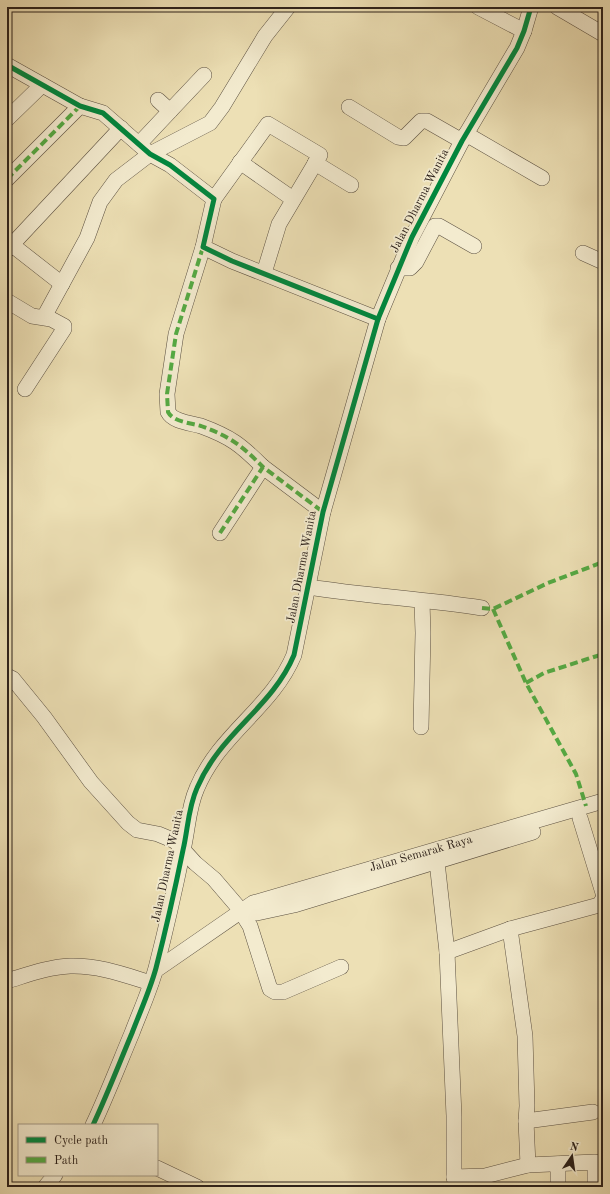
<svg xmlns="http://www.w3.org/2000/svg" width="610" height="1194" font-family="'Old Standard TT',serif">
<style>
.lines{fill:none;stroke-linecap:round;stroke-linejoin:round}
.minor-casing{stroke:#5c5142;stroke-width:16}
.minor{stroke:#f3ebcf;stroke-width:15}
.quiet{stroke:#54aa43;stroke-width:4;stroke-dasharray:8 4;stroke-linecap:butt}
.cycleway-casing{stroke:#f3ebcf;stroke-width:8}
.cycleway{stroke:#00873e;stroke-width:5}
.labels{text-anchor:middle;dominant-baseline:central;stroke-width:3.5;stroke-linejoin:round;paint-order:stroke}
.street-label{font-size:12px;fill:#2c211b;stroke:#f3ebcf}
</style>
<rect width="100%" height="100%" fill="#ede0b5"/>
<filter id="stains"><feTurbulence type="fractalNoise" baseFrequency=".005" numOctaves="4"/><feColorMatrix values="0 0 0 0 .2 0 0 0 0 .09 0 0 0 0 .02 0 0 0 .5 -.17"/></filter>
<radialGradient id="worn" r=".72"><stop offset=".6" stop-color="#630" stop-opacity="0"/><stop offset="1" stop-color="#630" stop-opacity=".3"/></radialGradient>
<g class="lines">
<defs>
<g id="minor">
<polyline points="478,7 524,31"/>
<polyline points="557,7 603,34"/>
<polyline points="7,65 80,106 103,113 150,154 170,165 214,199 203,247 232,261 378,319"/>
<polyline points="349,107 398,137 404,138 421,121 427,121 462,141"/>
<polyline points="170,111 204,75"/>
<polyline points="7,119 42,85"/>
<polyline points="466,134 542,178"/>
<polyline points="139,144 170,111 158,100"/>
<polyline points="240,162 293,199"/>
<polyline points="315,163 351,185"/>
<polyline points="7,179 80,106"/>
<polyline points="214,199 268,124 320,155 279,224 264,273"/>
<polyline points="7,241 62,284"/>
<path d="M 203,247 L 176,334 L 167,394 L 168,412 C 173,422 191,423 201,426 C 231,437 241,445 263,467"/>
<polyline points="7,250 121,128"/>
<polyline points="583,253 603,262"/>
<polyline points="398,268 410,268 416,262 435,226 439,226 474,246"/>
<polyline points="7,301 32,316 51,319 64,326 64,329 25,389"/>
<polyline points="44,317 87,238 100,202 116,180 150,154 210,123 222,107 265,36 288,7"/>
<polyline points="220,533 263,467 323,512"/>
<path d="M 309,587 C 366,596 424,599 482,608"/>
<polyline points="7,676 13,679 44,717 91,782 128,823 137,830 158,834 175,841 195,863 214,879 238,907 250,926 270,989 275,992 283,992 341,967"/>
<polyline points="421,727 423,633 422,602"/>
<polyline points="580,818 603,893"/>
<polyline points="436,853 447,952 454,1116 454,1177 456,1187"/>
<polyline points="242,911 257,913 294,905 533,832"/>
<polyline points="510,929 525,1036 527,1106 526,1121 528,1165"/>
<polyline points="447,952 510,929 599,905 603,899"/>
<polyline points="156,970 253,903 603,801"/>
<path d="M 7,981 C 27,975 48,967 70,966 C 98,965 125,975 151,983"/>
<polyline points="526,1121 593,1112"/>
<path d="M 93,1125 C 107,1095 119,1064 132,1033 C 140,1012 150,990 156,968 C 166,929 175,889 183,850 C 188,829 188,808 197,788 C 220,733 272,708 294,655 L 323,512 L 378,319 L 412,237 L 462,141 L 517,48 L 524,31 L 531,7"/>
<polyline points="157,1168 197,1187"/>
<polyline points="454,1177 485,1176 528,1165 595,1162 595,1187"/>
<polyline points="45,1187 55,1175"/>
<polyline points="558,1187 558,1164"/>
</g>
</defs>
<!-- minor casing -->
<use href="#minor" class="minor-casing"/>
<!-- minor -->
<use href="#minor" class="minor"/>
<!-- quiet -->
<g class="quiet">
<polyline points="7,179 80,106"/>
<path d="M 203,247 L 176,334 L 167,394 L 168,412 C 173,422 191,423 201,426 C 231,437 241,445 263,467"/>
<polyline points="220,533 263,467 323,512"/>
<polyline points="482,608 493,609 548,583 603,562"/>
<polyline points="493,609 526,683 576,774 586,806"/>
<polyline points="526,683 544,673 603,654"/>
</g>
<defs>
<g id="cycleway">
<polyline points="7,65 80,106 103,113 150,154 170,165 214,199 203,247 232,261 378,319"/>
<path d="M 93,1125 C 107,1095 119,1064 132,1033 C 140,1012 150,990 156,968 C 166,929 175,889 183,850 C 188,829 188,808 197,788 C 220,733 272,708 294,655 L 323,512 L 378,319 L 412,237 L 462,141 L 517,48 L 524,31 L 531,7"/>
</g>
</defs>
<!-- cycleway casing -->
<use href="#cycleway" class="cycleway-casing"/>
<!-- cycleway -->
<use href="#cycleway" class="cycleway"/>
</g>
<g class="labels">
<!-- street labels -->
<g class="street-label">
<text transform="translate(420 201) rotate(-63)">Jalan Dharma Wanita</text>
<text transform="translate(302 567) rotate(-79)">Jalan Dharma Wanita</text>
<text transform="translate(421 854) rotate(-16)">Jalan Semarak Raya</text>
<text transform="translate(168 866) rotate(-78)">Jalan Dharma Wanita</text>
</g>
</g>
<!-- margin -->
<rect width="610" height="1194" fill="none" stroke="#ede0b5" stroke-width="24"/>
<rect x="8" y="8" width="594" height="1178" fill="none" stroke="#2c211b" stroke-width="2"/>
<rect x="12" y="12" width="586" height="1170" fill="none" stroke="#2c211b"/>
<!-- legend -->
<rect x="18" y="1124" width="140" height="52" fill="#f3ebcf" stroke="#a39a87"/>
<rect x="26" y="1137" width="20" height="6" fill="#00873e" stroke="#a39a87"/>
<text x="54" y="1144" font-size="12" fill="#2c211b">Cycle path</text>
<rect x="26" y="1157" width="20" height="6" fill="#54aa43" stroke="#a39a87"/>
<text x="54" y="1164" font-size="12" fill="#2c211b">Path</text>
<!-- north arrow -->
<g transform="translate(572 1156) rotate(13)" stroke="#f3ebcf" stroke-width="3" paint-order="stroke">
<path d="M0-3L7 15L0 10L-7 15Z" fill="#2c211b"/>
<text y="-6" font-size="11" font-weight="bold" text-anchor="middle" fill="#2c211b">N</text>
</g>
<rect width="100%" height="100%" filter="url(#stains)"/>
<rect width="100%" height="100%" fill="url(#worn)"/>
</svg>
